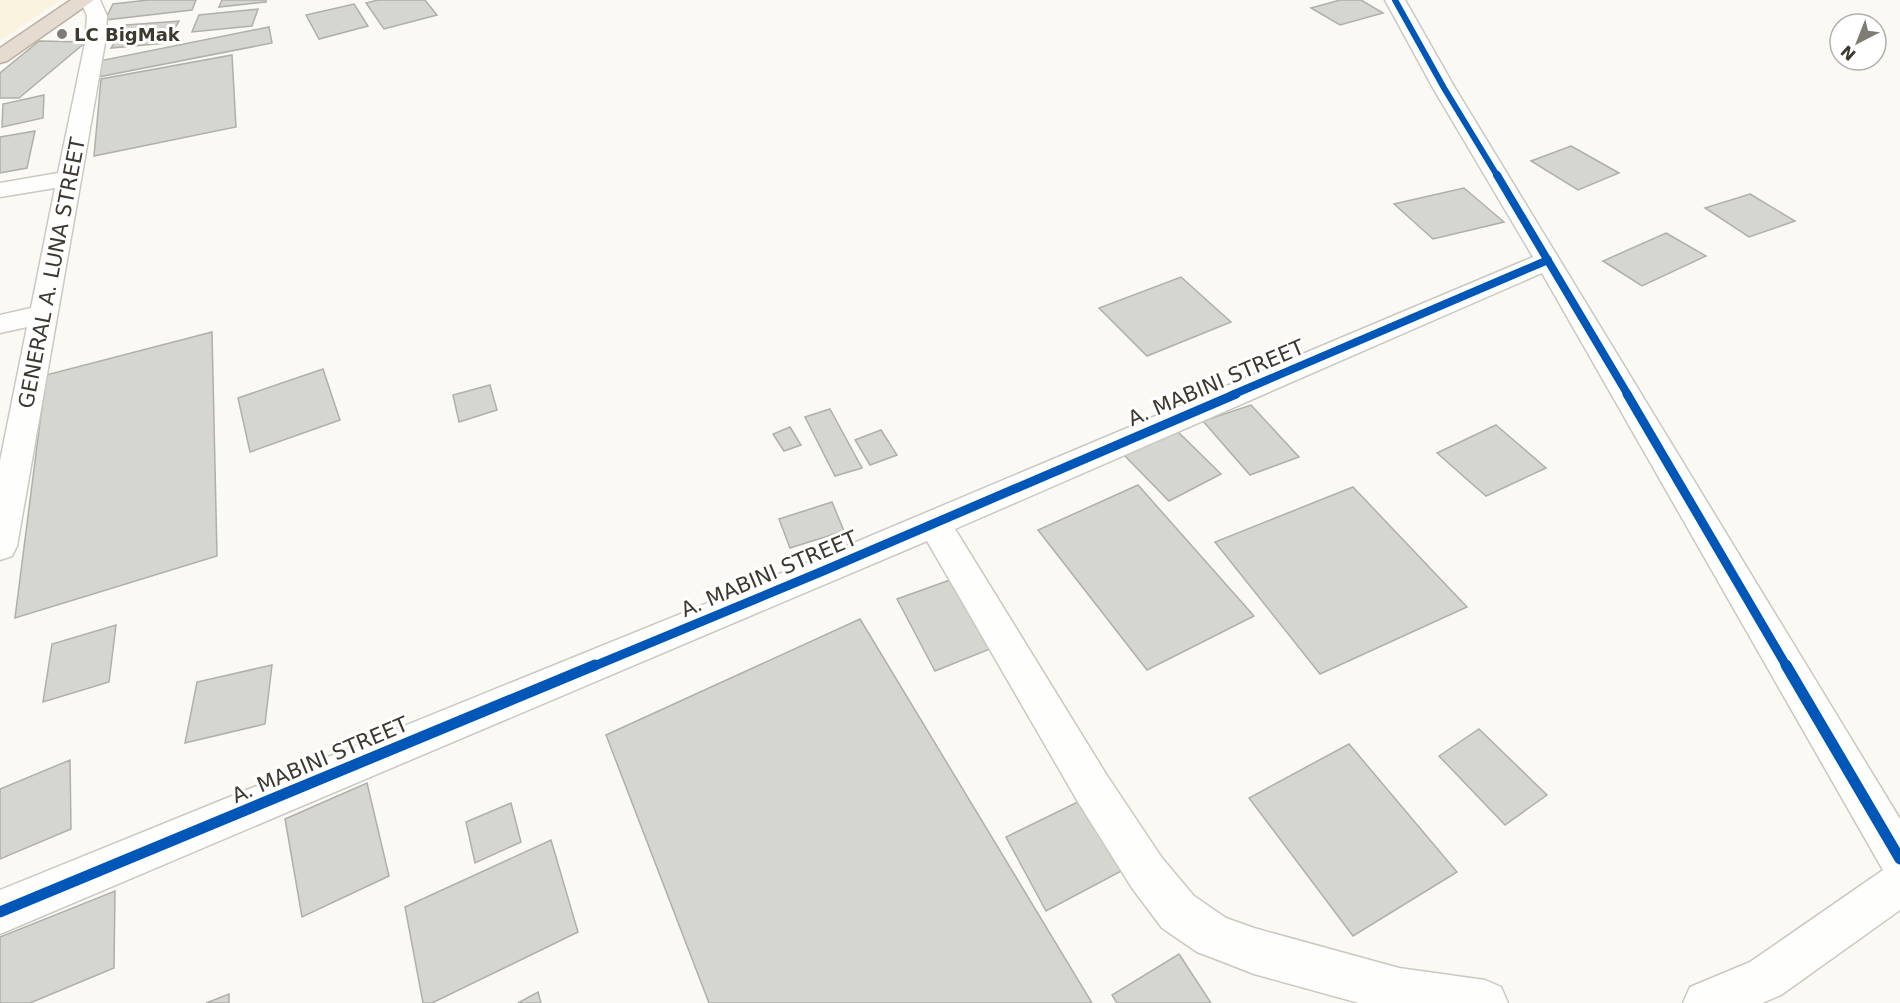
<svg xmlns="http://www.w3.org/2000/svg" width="1900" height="1003" font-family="'DejaVu Sans',sans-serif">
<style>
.built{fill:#faf3df}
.building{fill:#d4d6cf;stroke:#afb0a9;stroke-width:1.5}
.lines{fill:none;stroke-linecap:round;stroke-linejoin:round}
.street-casing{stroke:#cac8c1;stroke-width:3}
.highway-casing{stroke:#bcb0a4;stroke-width:3}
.street{fill:#fefefd;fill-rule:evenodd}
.highway{fill:#e6dbd1;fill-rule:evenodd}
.cycleway-far3-casing{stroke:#fff;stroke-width:8}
.cycleway-far2-casing{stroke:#fff;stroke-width:10}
.cycleway-far1-casing{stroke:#fff;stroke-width:13}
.cycleway-casing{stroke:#fff;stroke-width:15}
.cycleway-far3{stroke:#0057b8;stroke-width:6}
.cycleway-far2{stroke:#0057b8;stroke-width:8}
.cycleway-far1{stroke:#0057b8;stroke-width:9}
.cycleway{stroke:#0057b8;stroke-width:11}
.poi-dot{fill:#7e7c74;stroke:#fff;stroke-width:2}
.labels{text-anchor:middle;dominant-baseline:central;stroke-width:6;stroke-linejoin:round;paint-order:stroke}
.far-poi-label{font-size:18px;font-weight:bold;fill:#3c392f;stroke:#fff;text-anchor:start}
.street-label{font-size:21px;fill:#3c392f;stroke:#fff}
</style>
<rect width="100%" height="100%" fill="#faf9f4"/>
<!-- built -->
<polygon class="built" points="0,0 61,0 0,41"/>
<!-- building -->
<g class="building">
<polygon points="148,0 196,0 192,10 105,20 113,4"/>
<polygon points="222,0 266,0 266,2 219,7"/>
<polygon points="378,0 425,0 437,15 384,29 366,3"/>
<polygon points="1340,0 1361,0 1383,13 1340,25 1311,8"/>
<polygon points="354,4 368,26 319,39 306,15"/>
<polygon points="258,9 252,26 192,32 199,15"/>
<polygon points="179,21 166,43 111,48 126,25"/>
<polygon points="269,27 272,43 93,78 94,62"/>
<polygon points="39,41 86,42 19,98 0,98 0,73"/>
<polygon points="232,55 236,127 94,156 101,79"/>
<polygon points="44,95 43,118 2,127 3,104"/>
<polygon points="35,131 27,168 0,173 0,137"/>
<polygon points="1571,146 1619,173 1578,190 1531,161"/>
<polygon points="1464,188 1504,222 1433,239 1394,204"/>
<polygon points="1750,194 1795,221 1749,237 1705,208"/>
<polygon points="1666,233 1706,256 1642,286 1603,261"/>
<polygon points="1181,277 1231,322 1147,356 1099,308"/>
<polygon points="212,332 217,556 15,618 46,375"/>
<polygon points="323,369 340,420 250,452 238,398"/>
<polygon points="490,385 497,410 459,422 453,395"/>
<polygon points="1251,405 1299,457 1250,475 1203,421"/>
<polygon points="830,409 862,468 835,476 805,417"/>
<polygon points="1496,425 1546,468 1486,496 1437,453"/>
<polygon points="790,427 801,445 784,451 773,434"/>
<polygon points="1173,427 1221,474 1169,501 1121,452"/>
<polygon points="881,430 897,455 870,465 855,440"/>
<polygon points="1138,485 1254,616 1147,670 1038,530"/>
<polygon points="1353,487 1467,607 1320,674 1215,542"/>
<polygon points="832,502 844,531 790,548 779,519"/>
<polygon points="950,580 990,649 935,671 897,599"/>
<polygon points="860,619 1092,1003 709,1003 606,735"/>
<polygon points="116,625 109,682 43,702 52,644"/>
<polygon points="272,665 265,724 185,743 197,682"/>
<polygon points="1479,729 1547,795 1505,825 1439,756"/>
<polygon points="1349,744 1457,872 1353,936 1249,798"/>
<polygon points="70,760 71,829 0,859 0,789"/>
<polygon points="367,783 389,876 302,917 285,819"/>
<polygon points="1086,798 1129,867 1046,911 1006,837"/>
<polygon points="511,803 521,842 475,863 466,822"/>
<polygon points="551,840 578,932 432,1003 423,1003 405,907"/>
<polygon points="115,891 114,968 30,1003 0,1003 0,937"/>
<polygon points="1179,954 1211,1003 1117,1003 1112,995"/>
<polygon points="538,992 541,1003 518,1003"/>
<polygon points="229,994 229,1003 206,1003"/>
</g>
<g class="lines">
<defs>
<g id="street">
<polygon points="80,0 100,0 107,16 105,43 17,546 12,556 0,560 0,461 27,327 0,333 0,315 31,308 55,188 0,197 0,183 58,173 85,43 87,16"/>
<polygon points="1385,0 1405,0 1455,88 1900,819 1900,910 1781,995 1762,1003 1683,1003 1690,987 1750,962 1883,870 1542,273 955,529 1106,774 1162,858 1194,896 1226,918 1254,928 1399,968 1485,980 1501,987 1508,1003 1359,1003 1254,974 1213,958 1197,952 1162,928 1132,888 1078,802 927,541 0,934 0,890 811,561 1533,257 1433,88"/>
</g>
<polygon id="highway" points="71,0 94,0 7,61 0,63 0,48"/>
</defs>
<!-- street casing -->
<use href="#street" class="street-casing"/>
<!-- highway casing -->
<use href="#highway" class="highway-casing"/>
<!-- street -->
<use href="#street" class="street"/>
<!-- highway -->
<use href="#highway" class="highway"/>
<defs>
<polyline id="cycleway-far3" points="1395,0 1444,88 1498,177"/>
<g id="cycleway-far2">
<polyline points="1497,175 1628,395"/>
<polyline points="1232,395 1548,260"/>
</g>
<g id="cycleway-far1">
<polyline points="1627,394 1787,667"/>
<polyline points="592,667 823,571 1236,394"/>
</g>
<g id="cycleway">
<polyline points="1786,665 1900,859"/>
<polyline points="0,912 595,665"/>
</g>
</defs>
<!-- cycleway-far3 casing -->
<use href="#cycleway-far3" class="cycleway-far3-casing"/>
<!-- cycleway-far2 casing -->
<use href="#cycleway-far2" class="cycleway-far2-casing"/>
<!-- cycleway-far1 casing -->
<use href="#cycleway-far1" class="cycleway-far1-casing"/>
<!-- cycleway casing -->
<use href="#cycleway" class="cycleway-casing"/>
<!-- cycleway-far3 -->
<use href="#cycleway-far3" class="cycleway-far3"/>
<!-- cycleway-far2 -->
<use href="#cycleway-far2" class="cycleway-far2"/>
<!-- cycleway-far1 -->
<use href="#cycleway-far1" class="cycleway-far1"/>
<!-- cycleway -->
<use href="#cycleway" class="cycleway"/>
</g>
<!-- markers -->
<circle class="poi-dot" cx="62" cy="34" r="6"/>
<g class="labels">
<!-- far-poi labels -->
<g class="far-poi-label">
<text x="74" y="34">LC BigMak</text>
</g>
<!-- street labels -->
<g class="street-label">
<text transform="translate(52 273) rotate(-79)">GENERAL A. LUNA STREET</text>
<text transform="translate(1216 383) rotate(-23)">A. MABINI STREET</text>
<text transform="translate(769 574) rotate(-23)">A. MABINI STREET</text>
<text transform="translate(320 760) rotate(-23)">A. MABINI STREET</text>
</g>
</g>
<!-- north arrow -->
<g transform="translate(1858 42) rotate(222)"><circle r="28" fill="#ffffff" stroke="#b1b0ac" stroke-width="1.5"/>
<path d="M0-4.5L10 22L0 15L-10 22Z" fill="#7e7c74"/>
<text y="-9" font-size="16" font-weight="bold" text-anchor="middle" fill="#3c392f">N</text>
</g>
</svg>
